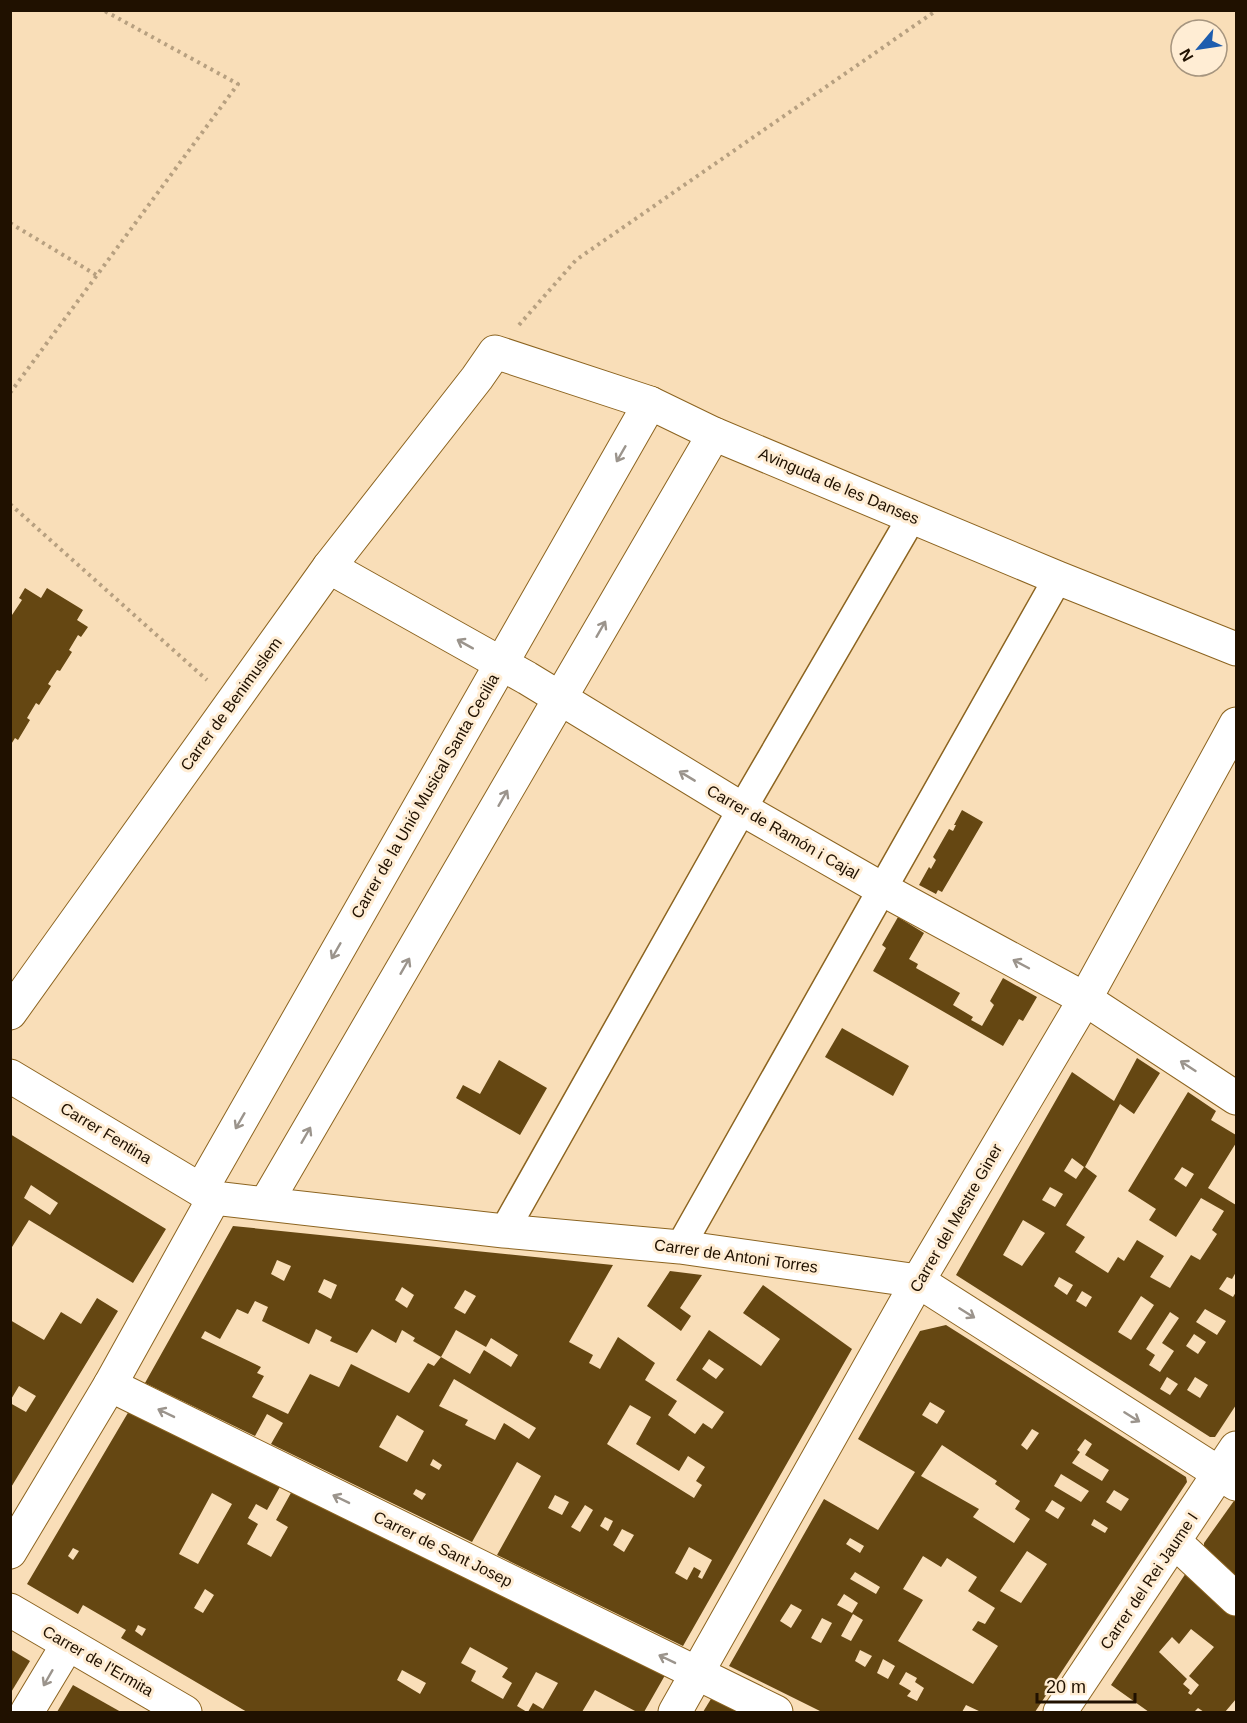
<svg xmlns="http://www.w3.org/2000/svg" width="1247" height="1723" font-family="Helvetica,sans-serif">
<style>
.building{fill:#654712;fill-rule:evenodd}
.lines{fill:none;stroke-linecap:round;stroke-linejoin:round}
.pedestrian-casing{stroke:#8c6420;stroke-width:31}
.minor-casing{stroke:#8c6420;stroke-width:35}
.tertiary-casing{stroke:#8c6420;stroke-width:35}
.path{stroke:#b7a080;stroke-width:4;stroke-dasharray:3 4.5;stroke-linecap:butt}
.pedestrian{stroke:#fff;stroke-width:28}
.minor{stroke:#fff;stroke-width:33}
.tertiary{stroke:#fff;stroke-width:33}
.oneway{stroke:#9b948c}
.labels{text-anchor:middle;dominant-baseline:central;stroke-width:6;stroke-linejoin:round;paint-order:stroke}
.street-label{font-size:16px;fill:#201100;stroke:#ffedd4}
</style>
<rect width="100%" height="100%" fill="#f9deb8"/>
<!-- building -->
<g class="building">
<polygon points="25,588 41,598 47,588 83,610 77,620 88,627 81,637 78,635 69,650 72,652 60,671 57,670 48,684 51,686 39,705 36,703 27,718 30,720 18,740 15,738 10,746 10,614 12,615 22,600 19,598"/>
<polygon points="962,810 983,822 942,892 938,890 936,894 919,885 929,867 931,869 936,860 933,857 949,829 953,831 956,825 954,825"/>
<polygon points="898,917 924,933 909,959 918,964 916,968 960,993 953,1005 973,1017 971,1020 982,1026 994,1005 990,1001 1003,978 1037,997 1023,1021 1019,1019 1003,1046 873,971 886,948 882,945"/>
<polygon points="842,1028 909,1066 893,1096 825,1057"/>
<path d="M 1137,1058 L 1160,1073 L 1134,1114 L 1120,1104 L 1085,1167 L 1097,1176 L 1066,1225 L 1085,1237 L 1075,1252 L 1108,1273 L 1118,1257 L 1124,1261 L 1137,1240 L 1164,1256 L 1150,1277 L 1170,1288 L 1191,1255 L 1200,1260 L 1217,1234 L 1212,1230 L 1224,1211 L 1201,1198 L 1176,1237 L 1149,1220 L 1156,1209 L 1128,1191 L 1188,1092 L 1216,1111 L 1211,1120 L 1236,1135 L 1236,1143 L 1208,1188 L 1236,1205 L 1236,1272 L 1232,1279 L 1227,1277 L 1219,1289 L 1233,1297 L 1236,1292 L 1236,1405 L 1215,1437 L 1210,1437 L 956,1275 L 1072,1072 L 1114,1101 ZM 1072,1158 L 1084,1167 L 1076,1179 L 1064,1171 ZM 1182,1167 L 1194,1174 L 1186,1187 L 1174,1179 ZM 1050,1187 L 1063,1194 L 1055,1207 L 1042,1200 ZM 1023,1220 L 1045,1233 L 1022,1266 L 1003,1255 ZM 1059,1277 L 1073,1285 L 1067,1295 L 1054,1286 ZM 1082,1291 L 1092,1297 L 1086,1307 L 1076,1301 ZM 1141,1296 L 1154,1305 L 1131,1340 L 1118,1332 ZM 1205,1309 L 1226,1321 L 1217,1335 L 1196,1322 ZM 1170,1312 L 1179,1318 L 1162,1343 L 1174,1351 L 1160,1372 L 1149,1365 L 1155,1355 L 1146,1349 ZM 1194,1334 L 1206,1342 L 1198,1354 L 1186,1346 ZM 1167,1377 L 1178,1384 L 1170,1395 L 1160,1389 ZM 1195,1377 L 1208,1385 L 1200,1398 L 1187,1390 Z"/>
<polygon points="499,1060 547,1088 520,1135 456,1098 463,1085 480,1094"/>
<path d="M 10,1134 L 166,1229 L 133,1283 L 29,1220 L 12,1247 L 10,1246 ZM 31,1185 L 58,1203 L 50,1215 L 24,1198 Z"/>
<path d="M 233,1226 L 613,1265 L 569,1342 L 593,1355 L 589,1363 L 600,1369 L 618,1337 L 655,1363 L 645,1380 L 677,1401 L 668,1415 L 695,1434 L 703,1423 L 712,1429 L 724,1412 L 676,1380 L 709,1330 L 761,1366 L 780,1339 L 743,1313 L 763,1285 L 852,1349 L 683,1646 L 497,1555 L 541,1476 L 517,1462 L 472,1542 L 271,1444 L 283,1423 L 267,1414 L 255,1436 L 145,1383 ZM 277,1260 L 291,1266 L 284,1281 L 271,1274 ZM 324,1279 L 337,1285 L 331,1299 L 318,1292 ZM 402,1287 L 414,1295 L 407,1308 L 395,1300 ZM 465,1290 L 476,1296 L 465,1314 L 454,1308 ZM 255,1301 L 268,1307 L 262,1321 L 309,1344 L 316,1329 L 332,1337 L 330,1341 L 357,1353 L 372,1329 L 396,1343 L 402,1330 L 415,1338 L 413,1341 L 441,1357 L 456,1330 L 486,1347 L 491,1338 L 518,1355 L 511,1367 L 484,1350 L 470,1374 L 441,1357 L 434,1366 L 428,1363 L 409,1393 L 351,1364 L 339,1387 L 310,1374 L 288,1414 L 252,1397 L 264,1376 L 257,1373 L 261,1367 L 201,1338 L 205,1331 L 220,1339 L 237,1309 L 248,1314 ZM 709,1359 L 724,1369 L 716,1379 L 702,1369 ZM 454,1379 L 536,1428 L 529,1439 L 504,1423 L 495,1440 L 465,1425 L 468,1420 L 439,1406 ZM 630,1405 L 651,1417 L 636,1444 L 679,1471 L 688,1456 L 705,1467 L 696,1481 L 702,1485 L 694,1498 L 607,1444 ZM 397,1415 L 424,1431 L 407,1462 L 379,1447 ZM 433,1459 L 442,1465 L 439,1470 L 430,1465 ZM 416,1489 L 426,1494 L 422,1500 L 413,1494 ZM 555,1495 L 569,1502 L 562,1515 L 548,1508 ZM 585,1505 L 593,1510 L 580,1532 L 571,1527 ZM 605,1517 L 613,1521 L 608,1531 L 600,1526 ZM 622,1529 L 634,1535 L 624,1552 L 613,1545 ZM 689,1547 L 712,1560 L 702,1579 L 698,1577 L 701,1571 L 694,1567 L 687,1580 L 675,1573 Z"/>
<polygon points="670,1271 702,1275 680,1308 691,1316 681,1331 647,1306"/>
<polygon points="97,1298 118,1311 10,1489 10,1403 26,1412 36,1396 19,1386 10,1401 10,1320 44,1340 61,1312 81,1324"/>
<path d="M 946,1325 L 1186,1477 L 1187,1482 L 1035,1712 L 981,1712 L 966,1705 L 962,1712 L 822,1712 L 729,1666 L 824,1499 L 878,1530 L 915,1472 L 858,1439 L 920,1331 ZM 930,1402 L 945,1411 L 937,1424 L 922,1415 ZM 1032,1429 L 1039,1433 L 1027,1450 L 1021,1445 ZM 1085,1439 L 1092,1444 L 1085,1455 L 1109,1470 L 1102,1481 L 1072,1463 L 1080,1452 L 1077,1450 ZM 942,1445 L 997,1481 L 995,1484 L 1020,1501 L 1015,1509 L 1030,1519 L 1014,1543 L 973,1517 L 979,1509 L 921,1476 ZM 1061,1474 L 1089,1491 L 1081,1502 L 1054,1486 ZM 1114,1490 L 1129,1499 L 1121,1511 L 1106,1502 ZM 1052,1500 L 1065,1508 L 1058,1519 L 1045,1511 ZM 1094,1519 L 1108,1528 L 1105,1533 L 1091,1525 ZM 850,1538 L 864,1546 L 860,1553 L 846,1544 ZM 1027,1551 L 1047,1564 L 1021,1603 L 1000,1591 ZM 923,1556 L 941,1567 L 947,1558 L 977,1577 L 968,1591 L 995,1608 L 985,1624 L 978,1621 L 972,1630 L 998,1646 L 973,1684 L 898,1641 L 923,1600 L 903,1589 ZM 855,1572 L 880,1587 L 876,1594 L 850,1579 ZM 844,1594 L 858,1603 L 852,1613 L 837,1605 ZM 791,1604 L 802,1610 L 791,1628 L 780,1621 ZM 853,1614 L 863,1620 L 851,1641 L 841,1636 ZM 822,1618 L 832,1623 L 821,1643 L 811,1638 ZM 860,1650 L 872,1656 L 865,1667 L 855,1661 ZM 883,1659 L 895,1666 L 888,1679 L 877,1673 ZM 906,1672 L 917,1678 L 915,1682 L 924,1688 L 917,1701 L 907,1696 L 911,1691 L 899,1684 Z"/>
<path d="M 129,1411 L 281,1485 L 267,1510 L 256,1504 L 248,1518 L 258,1524 L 247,1544 L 271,1557 L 288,1527 L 276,1520 L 292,1491 L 668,1670 L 644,1712 L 637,1712 L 595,1690 L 582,1712 L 528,1712 L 533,1703 L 543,1709 L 558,1683 L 536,1672 L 517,1706 L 527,1712 L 247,1712 L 121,1638 L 126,1630 L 83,1605 L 78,1614 L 27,1584 ZM 212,1493 L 232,1504 L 198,1564 L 179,1554 ZM 73,1548 L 79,1551 L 73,1560 L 68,1556 ZM 205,1589 L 214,1595 L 203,1613 L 194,1608 ZM 138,1625 L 146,1629 L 142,1636 L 135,1631 ZM 470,1647 L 508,1668 L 502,1677 L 512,1683 L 503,1699 L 471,1681 L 476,1671 L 461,1663 ZM 402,1670 L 426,1683 L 420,1694 L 397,1680 Z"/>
<polygon points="1236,1498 1236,1579 1204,1547 1204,1543"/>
<path d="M 1186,1573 L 1236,1615 L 1236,1699 L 1225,1712 L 1204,1712 L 1198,1708 L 1194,1712 L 1149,1712 L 1111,1685 ZM 1191,1629 L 1214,1647 L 1189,1676 L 1199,1685 L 1191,1695 L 1188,1693 L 1190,1690 L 1183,1684 L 1187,1679 L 1159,1652 L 1172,1637 L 1179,1644 Z"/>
<polygon points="10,1649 30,1661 10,1694"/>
<polygon points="73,1685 121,1712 57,1712"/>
<polygon points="714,1694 753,1712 703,1712"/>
</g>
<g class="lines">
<defs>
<g id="pedestrian">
<polyline points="504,1231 742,809 912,517"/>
<polyline points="680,1247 1058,578"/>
</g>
<g id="minor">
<polyline points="329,567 527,678 742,809 882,889 1085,999 1236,1098"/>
<polyline points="10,1013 329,567 477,378 495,352 650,403 714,434 1058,578 1236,649"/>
<polyline points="10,1076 214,1198 504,1231 680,1247 918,1281 1236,1484"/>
<polyline points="201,1190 650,403"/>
<polyline points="266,1203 714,434"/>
<polyline points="110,1385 776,1712"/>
<polyline points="1175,1542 1236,1599"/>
<polyline points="10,1552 110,1385 214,1198"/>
<polyline points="27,1712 68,1644"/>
<polyline points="675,1712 918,1281 1085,999 1236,724"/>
<polyline points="1060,1712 1236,1448"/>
</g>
<polyline id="tertiary" points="10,1610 185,1712"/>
</defs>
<!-- pedestrian casing -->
<use href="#pedestrian" class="pedestrian-casing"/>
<!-- minor casing -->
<use href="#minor" class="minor-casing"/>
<!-- tertiary casing -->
<use href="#tertiary" class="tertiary-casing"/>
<!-- path -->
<g class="path">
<polyline points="10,223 98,276"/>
<polyline points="519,325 576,260 937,10"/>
<polyline points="10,393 238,84 103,10"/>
<polyline points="10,504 207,680"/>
</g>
<!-- pedestrian -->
<use href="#pedestrian" class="pedestrian"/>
<!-- minor -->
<use href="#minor" class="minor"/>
<!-- tertiary -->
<use href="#tertiary" class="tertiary"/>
</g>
<!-- one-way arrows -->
<defs><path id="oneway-shaft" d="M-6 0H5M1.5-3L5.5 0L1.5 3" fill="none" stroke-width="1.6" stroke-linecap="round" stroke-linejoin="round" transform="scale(1.5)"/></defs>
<g class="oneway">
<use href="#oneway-shaft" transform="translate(621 454) rotate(120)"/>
<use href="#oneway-shaft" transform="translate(601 629) rotate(-60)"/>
<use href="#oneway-shaft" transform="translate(465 644) rotate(-151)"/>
<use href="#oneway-shaft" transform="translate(687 776) rotate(-149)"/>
<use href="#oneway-shaft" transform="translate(503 798) rotate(-60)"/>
<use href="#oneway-shaft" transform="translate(336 951) rotate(120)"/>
<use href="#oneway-shaft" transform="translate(1021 964) rotate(-152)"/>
<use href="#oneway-shaft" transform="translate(405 966) rotate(-60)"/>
<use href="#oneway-shaft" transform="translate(1188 1066) rotate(-147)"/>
<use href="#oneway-shaft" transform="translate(240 1121) rotate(120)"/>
<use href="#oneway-shaft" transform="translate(306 1135) rotate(-60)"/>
<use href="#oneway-shaft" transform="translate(967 1313) rotate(32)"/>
<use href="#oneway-shaft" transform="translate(166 1413) rotate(-154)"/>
<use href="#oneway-shaft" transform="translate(1132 1417) rotate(32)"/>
<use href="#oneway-shaft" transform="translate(341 1499) rotate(-154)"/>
<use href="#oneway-shaft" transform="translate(667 1659) rotate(-154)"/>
<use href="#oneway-shaft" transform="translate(48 1678) rotate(120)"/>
</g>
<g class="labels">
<!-- street labels -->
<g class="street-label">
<text transform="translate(839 486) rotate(23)">Avinguda de les Danses</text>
<text transform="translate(231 704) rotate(-54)">Carrer de Benimuslem</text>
<text transform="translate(425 796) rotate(-60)">Carrer de la Unió Musical Santa Cecilia</text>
<text transform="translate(783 832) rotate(30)">Carrer de Ramón i Cajal</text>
<text transform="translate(106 1133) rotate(31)">Carrer Fentina</text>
<text transform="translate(956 1218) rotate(-60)">Carrer del Mestre Giner</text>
<text transform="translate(736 1256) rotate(8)">Carrer de Antoni Torres</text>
<text transform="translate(443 1549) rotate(26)">Carrer de Sant Josep</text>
<text transform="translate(1149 1581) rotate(-56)">Carrer del Rei Jaume I</text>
<text transform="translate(98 1661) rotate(30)">Carrer de l'Ermita</text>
</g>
</g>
<!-- border -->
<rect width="1247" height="1723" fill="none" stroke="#201100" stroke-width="24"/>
<!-- north arrow -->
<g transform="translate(1199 48) rotate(241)"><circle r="28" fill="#ffedd4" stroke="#a6957f" stroke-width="1.5"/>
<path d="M0-4.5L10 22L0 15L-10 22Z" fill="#1e5dae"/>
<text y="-9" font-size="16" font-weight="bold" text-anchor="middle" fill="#201100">N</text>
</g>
<!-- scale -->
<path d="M1037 1693v9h98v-9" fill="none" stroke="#201100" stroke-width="3"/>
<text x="1046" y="1693" font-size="18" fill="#201100" stroke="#ffedd4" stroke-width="4.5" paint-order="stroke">20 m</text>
</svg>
